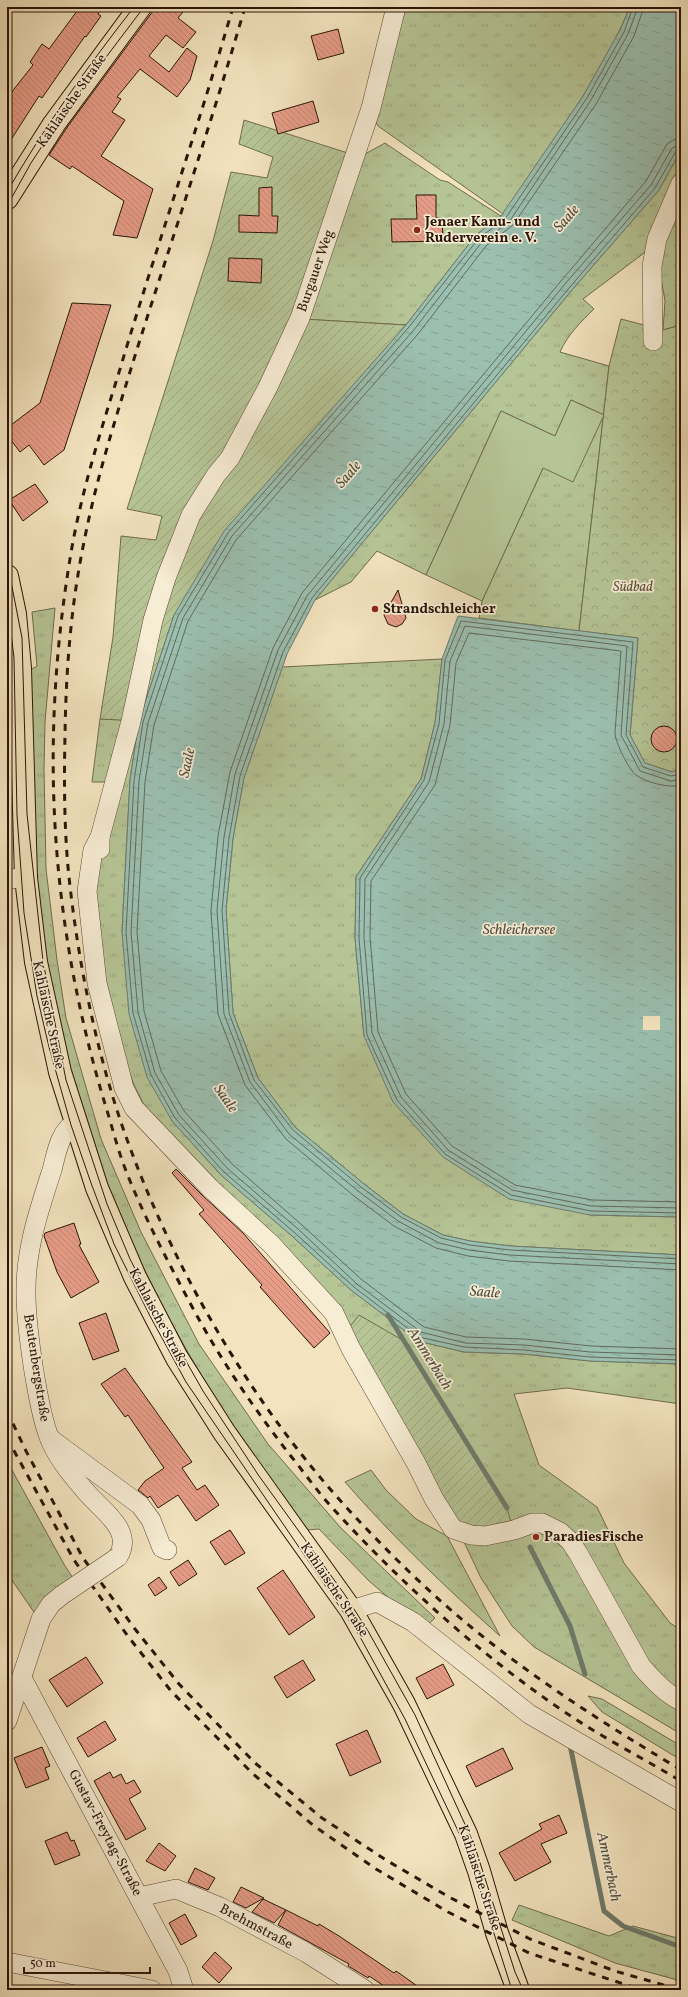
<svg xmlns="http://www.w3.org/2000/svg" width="688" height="1997" font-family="Vollkorn,serif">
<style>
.grass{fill:url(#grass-tufts);stroke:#706c4e}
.park{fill:url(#park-crowns);stroke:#706c4e}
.garden{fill:url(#garden-furrows);stroke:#706c4e}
.pitch{fill:#b6c596;stroke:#706c4e}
.water{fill:url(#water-ripples);stroke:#6e7b6c}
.pier{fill:#f3e4bf}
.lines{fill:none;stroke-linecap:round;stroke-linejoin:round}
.shore{stroke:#626a5b;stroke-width:1}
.stream{stroke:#6e7b6c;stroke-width:5}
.building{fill:url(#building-back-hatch);stroke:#2a1406}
.minor-casing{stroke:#5c4834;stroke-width:20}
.major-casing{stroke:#2a1406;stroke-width:24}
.minor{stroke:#f7edd5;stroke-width:19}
.major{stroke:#f3e4bf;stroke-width:22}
.tram{stroke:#2a1406;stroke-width:1}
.rail{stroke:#2a1406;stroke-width:3;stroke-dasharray:7 7;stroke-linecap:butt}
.minor-bridge-casing{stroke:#5c4834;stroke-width:20;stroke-linecap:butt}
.minor-bridge{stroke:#f7edd5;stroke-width:19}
.poi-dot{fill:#8f2418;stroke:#f7edd5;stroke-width:1.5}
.labels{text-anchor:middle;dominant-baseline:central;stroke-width:3.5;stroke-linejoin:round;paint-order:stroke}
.street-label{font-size:14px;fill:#2a1406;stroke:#f7edd5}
.poi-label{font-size:14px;font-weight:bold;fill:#2a1406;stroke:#f7edd5;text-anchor:start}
.park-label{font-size:14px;font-style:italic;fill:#5b5238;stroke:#f7edd5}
.water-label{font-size:15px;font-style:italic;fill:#525042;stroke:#f7edd5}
</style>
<defs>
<pattern id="grass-tufts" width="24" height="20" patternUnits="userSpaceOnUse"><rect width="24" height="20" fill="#b6c596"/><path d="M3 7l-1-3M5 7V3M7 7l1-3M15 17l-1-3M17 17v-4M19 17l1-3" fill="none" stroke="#9da880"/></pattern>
<pattern id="park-crowns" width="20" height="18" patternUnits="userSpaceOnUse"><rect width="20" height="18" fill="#b6c596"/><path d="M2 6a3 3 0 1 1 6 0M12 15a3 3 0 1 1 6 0" fill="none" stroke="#9da880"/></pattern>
<pattern id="garden-furrows" width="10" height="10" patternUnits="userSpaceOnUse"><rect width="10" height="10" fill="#b6c596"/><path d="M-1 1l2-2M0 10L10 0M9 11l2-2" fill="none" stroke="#9da880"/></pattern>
<pattern id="water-ripples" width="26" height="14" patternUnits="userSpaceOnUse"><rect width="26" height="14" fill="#9bbfb0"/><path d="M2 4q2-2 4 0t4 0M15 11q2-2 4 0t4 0" fill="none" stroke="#86a396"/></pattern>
<pattern id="building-back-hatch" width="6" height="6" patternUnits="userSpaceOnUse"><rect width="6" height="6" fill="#e79d88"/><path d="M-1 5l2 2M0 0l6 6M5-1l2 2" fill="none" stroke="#c68674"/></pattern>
</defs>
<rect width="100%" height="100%" fill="#f3e4bf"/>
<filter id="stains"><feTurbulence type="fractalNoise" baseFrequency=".005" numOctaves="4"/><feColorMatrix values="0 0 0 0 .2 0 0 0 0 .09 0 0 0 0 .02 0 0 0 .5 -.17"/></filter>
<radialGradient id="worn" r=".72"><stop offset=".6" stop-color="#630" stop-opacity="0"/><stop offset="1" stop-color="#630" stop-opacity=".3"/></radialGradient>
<!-- grass -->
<g class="grass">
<path d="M 403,7 L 630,7 C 599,82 548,147 503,214 L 378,126 L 374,119 Z"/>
<polygon points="385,143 440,180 448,182 501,216 476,235 406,325 302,319 365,154"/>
<path d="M 681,150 L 681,175 L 653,237 L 644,253 L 583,299 L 594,309 C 581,322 568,334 560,352 L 609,366 L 579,631 L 479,618 L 482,601 L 543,468 L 604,415 L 571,400 L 555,436 L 501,411 L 426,575 L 377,551 L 351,582 L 315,600 L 572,290 L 659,190 Z"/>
<polygon points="681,192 681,325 663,330 665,301 659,267 661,241"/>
<path d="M 55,608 L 45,722 L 44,769 L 46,869 L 57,960 L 66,1018 L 101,1139 L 141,1232 L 199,1344 L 268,1444 L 341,1528 L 435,1618 L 424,1628 L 369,1581 L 319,1529 L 307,1530 C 265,1471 222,1413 186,1349 C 118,1230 69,1099 46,963 C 31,867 31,769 27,672 L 37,666 L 32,612 Z"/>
<polygon points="442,659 435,723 421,779 356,877 355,938 364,1036 590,1215 681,1217 681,1255 510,1246 470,1241 443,1235 403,1214 364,1184 295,1127 258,1078 233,1013 226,910 233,838 244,777 282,667"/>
<polygon points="100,719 127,720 111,782 92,782"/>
<polygon points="139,721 130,780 122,932 172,1121 221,1175 292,1236 351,1290 418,1341 464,1352 523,1354 590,1361 681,1364 681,1404 567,1388 514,1394 539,1465 597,1507 624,1563 670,1623 681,1630 681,1697 657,1679 574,1539 512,1526 348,1329 146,1109 134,1085 118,1041 99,955 94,885"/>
<polygon points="7,1461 65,1566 75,1581 36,1615 7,1573"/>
<path d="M 371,1470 L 386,1490 L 416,1519 L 447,1536 L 500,1636 C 445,1587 393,1537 345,1482 Z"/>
<polygon points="525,1530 558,1535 681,1706 681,1734 534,1647 512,1626 481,1578 465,1544 466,1541"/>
<polygon points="588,1696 602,1699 681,1746 681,1760 602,1712"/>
<polygon points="519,1905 609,1936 633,1926 681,1939 681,1981 615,1963 512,1920"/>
</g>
<!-- park -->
<polygon class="park" points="621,319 663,330 681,325 681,769 672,772 645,763 630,735 638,638 579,631 609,366"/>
<!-- garden -->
<g class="garden">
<polygon points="244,120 351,154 302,319 406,325 371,365 174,615 139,721 100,719 113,637 121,536 156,540 162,516 127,509 213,241 231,172 267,178 273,157 239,144"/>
<polygon points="359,1315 404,1341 507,1508 512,1526 496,1531 454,1522 348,1329"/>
</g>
<!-- pitch -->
<polygon class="pitch" points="571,400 604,415 573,482 543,468 482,601 426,575 501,411 555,436"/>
<!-- water -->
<g class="water">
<polygon points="630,7 681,7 681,150 659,190 572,290 315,600 287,654 244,778 233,838 226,910 233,1013 258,1078 295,1127 364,1184 403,1214 443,1235 470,1241 510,1246 681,1255 681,1364 590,1361 523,1354 464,1352 418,1341 351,1290 292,1236 221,1175 172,1121 147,1077 129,1014 122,932 130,780 139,721 174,615 224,531 406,325 476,235 501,216 583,96 620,30"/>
<polygon points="458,616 638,638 630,735 645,763 672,772 681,769 681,1217 590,1215 509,1199 443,1157 393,1102 364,1036 355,938 356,877 421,779 435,723 442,659"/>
</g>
<!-- pier -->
<rect class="pier" x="643" y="1016" width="17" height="14"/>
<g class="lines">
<!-- shore -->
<g class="shore">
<polyline points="633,7 624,32 587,98 505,219 479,238 409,327 228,533 178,616 143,722 134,781 126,932 133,1013 151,1075 175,1118 224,1172 295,1233 354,1287 419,1337 464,1347 524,1350 590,1357 681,1360"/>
<polyline points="638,7 628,34 591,100 509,222 482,242 413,331 232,536 183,618 148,723 139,781 131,932 138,1012 155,1073 179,1115 228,1169 298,1229 357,1284 421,1332 465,1343 524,1345 590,1352 681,1355"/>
<polyline points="644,7 634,36 596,104 513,225 486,246 418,334 236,540 188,621 154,725 145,782 137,932 144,1011 161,1071 184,1111 232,1164 302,1225 361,1279 424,1327 466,1337 524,1339 591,1346 681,1349"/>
<polyline points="681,138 673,140 667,144 646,181 561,281 302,593 273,648 230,772 218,836 211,911 218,1014 245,1085 286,1139 354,1196 394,1226 436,1248 468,1256 509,1261 681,1270"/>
<polyline points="681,144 672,148 651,185 565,284 307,596 278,650 235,774 224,837 217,910 224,1014 250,1082 289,1134 358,1191 398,1221 439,1243 469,1250 509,1255 681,1264"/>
<polyline points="681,149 676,151 655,188 569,288 312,598 283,652 240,776 229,838 222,910 229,1013 254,1080 293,1130 361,1187 401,1217 441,1238 470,1245 510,1250 681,1259"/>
<polyline points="681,774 671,776 643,767 626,735 633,642 461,621 445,660 439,724 424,780 360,878 359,938 367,1035 397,1100 445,1154 511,1195 591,1211 681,1213"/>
<polyline points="681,779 671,781 640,771 621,735 627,646 465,626 450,661 444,724 429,782 365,879 364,937 372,1033 401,1097 448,1150 512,1190 591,1206 681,1208"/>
<path d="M 681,785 C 670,789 645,782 636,775 C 629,770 615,742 615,733 L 621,651 L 469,633 L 456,663 L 450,725 L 435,785 L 371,881 L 370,937 L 378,1032 L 406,1094 L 452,1146 L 515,1185 L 592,1200 L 681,1202"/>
</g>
<!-- stream -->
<g class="stream">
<polyline points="388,1315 507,1508"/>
<polyline points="530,1547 570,1626 585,1674"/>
<polyline points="570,1745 604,1911 623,1926 681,1947"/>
</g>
</g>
<!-- building -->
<g class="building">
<polygon points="80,7 103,7 98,14 101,16 86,37 85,36 42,98 39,96 7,146 7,98 33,65 30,62 42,44 49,49"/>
<polygon points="156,7 187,7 178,18 196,32 183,48 166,35 149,56 169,72 187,48 197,56 190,80 177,97 140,69 117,97 121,99 112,112 125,120 101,156 153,189 137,238 113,235 124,201 72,166 70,169 49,155 68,126"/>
<polygon points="338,29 344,53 318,60 311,36"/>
<polygon points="313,101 319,122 278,134 272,113"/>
<polygon points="272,187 272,216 278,216 277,233 239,232 239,215 259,216 259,188"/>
<polygon points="416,195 436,195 436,218 442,218 443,241 392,242 391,219 417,219"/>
<polygon points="229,258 262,259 261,283 228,281"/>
<polygon points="72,303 111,305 64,450 44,465 29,445 20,452 7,435 7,428 40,403"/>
<polygon points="35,484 48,502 23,521 9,500"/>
<polygon points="398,590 406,618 402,624 396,627 388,624 384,615"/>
<circle cx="664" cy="739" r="13"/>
<polygon points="176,1169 203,1196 243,1233 330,1333 314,1348 260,1287 262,1285 199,1214 204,1210 172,1173"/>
<polygon points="74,1223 81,1244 79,1245 99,1282 71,1298 57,1272 44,1236 45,1233"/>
<polygon points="106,1313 119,1351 93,1360 79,1323"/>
<polygon points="125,1368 192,1462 182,1468 197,1490 205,1485 219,1505 196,1521 178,1495 158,1508 150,1496 148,1498 138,1490 145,1481 164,1468 128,1415 125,1417 101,1384"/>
<polygon points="230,1530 245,1553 225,1565 210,1542"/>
<polygon points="188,1560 197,1574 179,1586 170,1572"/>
<polygon points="283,1570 315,1617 289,1635 257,1588"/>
<polygon points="159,1577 167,1588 155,1596 148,1585"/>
<polygon points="86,1657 103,1683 67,1707 49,1680"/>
<polygon points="303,1660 315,1680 287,1698 274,1677"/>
<polygon points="443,1664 454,1685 427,1699 416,1678"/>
<polygon points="105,1721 116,1740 88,1757 77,1738"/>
<polygon points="367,1730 381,1762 350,1776 336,1744"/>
<polygon points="42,1747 50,1766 45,1768 49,1779 26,1788 14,1758"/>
<polygon points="503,1748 513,1769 476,1787 466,1766"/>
<polygon points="110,1772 113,1778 121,1774 126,1784 134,1780 141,1792 129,1799 146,1829 126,1840 94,1781"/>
<polygon points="559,1815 567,1833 541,1844 551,1862 515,1881 499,1853 542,1829 539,1824"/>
<polygon points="67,1832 71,1841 74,1840 80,1855 55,1865 45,1841"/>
<polygon points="159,1843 176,1856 165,1871 146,1861"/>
<polygon points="195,1868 215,1878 208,1890 188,1882"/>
<polygon points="241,1887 264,1898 246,1908 233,1902"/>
<polygon points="263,1899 286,1910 274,1923 252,1912"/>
<polygon points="286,1910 318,1926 319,1924 339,1936 394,1973 396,1971 423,1990 390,1990 369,1976 368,1978 348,1966 349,1964 278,1925"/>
<polygon points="185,1914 197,1936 181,1945 169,1923"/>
<polygon points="215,1952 232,1968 219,1983 202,1967"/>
</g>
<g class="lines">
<defs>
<g id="minor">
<polyline points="653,341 652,266 657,239 681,183"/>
<polyline points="7,738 22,738"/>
<path d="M 100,837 L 93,850 L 87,891 L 97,983 L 124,1088 L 134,1108 L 210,1188 L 271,1244 L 334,1313 L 351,1349 L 416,1463 L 434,1499 L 453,1529 L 471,1535 L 485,1536 L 514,1530 L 533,1523 L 542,1523 L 560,1532 L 570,1541 L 578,1553 L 641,1666 C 653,1680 665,1693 681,1701"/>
<polyline points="100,849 100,837 131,721 153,620 166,578 191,515 216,475 230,458 268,387 300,318 371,108 396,7"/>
<polyline points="7,879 26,878"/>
<path d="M 76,1123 C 60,1129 56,1155 52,1170 C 39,1210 25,1251 26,1294 C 26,1320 30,1346 34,1372 C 38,1394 41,1416 49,1437 C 57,1458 73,1477 88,1494 C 103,1511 134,1531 118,1557"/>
<polyline points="52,1440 140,1505 151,1520 162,1548 167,1550"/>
<polyline points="351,1610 377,1602 413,1622 529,1714 681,1802"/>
<polyline points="22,1678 178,1971 184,1990"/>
<polyline points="7,1721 41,1619 51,1604 62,1595"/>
<polyline points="139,1897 176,1889 220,1907 307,1953 365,1990"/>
<polyline points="7,1962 152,1990"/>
</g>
<g id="major">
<polyline points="7,198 54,124 140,7"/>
<polyline points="7,576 15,614 20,668 26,878 36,962 60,1072 97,1188 135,1277 177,1358 224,1432 351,1610 404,1704 466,1834 479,1871 497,1933 518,1990"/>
</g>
</defs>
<!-- minor casing -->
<use href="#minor" class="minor-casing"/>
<!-- major casing -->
<use href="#major" class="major-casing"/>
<!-- minor -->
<use href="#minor" class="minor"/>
<!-- major -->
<use href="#major" class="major"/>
<!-- tram -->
<g class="tram">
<path d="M 7,192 C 44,127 88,66 134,7"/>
<polyline points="7,206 31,163 63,114 144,7"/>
<polyline points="7,561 22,638 27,814 43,961 66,1080 107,1204 130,1259 149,1296 203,1391 259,1476 345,1595 368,1631 415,1715 474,1844 515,1972 523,1990"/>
<polyline points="7,599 14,658 17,815 24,913 37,996 49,1047 71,1125 91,1183 114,1244 150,1316 186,1382 359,1635 405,1719 468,1852 512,1990"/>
</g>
<!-- rail -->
<g class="rail">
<path d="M 233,7 C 198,128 156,248 120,369 C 102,427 83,486 72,547 C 39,738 49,918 105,1104 C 111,1123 116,1143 123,1163 C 141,1211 165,1256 189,1301 C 218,1356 252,1406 290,1455 C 303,1471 315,1488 328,1503 C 402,1585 491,1665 583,1724 C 615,1744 649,1762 681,1781"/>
<path d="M 245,7 C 212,121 174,233 138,346 C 118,411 97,475 84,542 C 71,605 66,669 65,734 C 64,784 64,836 70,886 C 80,974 100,1069 132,1153 C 182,1286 262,1419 360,1522 C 395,1559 432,1595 471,1627 C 537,1681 608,1726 681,1770"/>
<polyline points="7,1411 26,1451 83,1558 135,1629 179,1684 255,1763 322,1818 386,1860 449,1897 530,1939 615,1971 681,1990"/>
<polyline points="7,1438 74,1560 127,1635 171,1691 252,1773 314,1826 376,1869 448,1912 529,1953 642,1990"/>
</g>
<defs>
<polyline id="minor-bridge" points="62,1595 118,1557"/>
</defs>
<!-- minor-bridge casing -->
<use href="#minor-bridge" class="minor-bridge-casing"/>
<!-- minor-bridge -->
<use href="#minor-bridge" class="minor-bridge"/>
</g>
<!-- markers -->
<g class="poi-dot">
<circle cx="417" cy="230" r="4"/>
<circle cx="375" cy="609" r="4"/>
<circle cx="536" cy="1537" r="4"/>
</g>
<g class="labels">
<!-- street labels -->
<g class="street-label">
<text transform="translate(72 101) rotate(-55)">Kahlaische Straße</text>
<text transform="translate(316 271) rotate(-71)">Burgauer Weg</text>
<text transform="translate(48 1015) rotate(78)">Kahlaische Straße</text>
<text transform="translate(158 1318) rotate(62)">Kahlaische Straße</text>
<text transform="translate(36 1368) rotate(81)">Beutenbergstraße</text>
<text transform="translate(334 1590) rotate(56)">Kahlaische Straße</text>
<text transform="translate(105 1833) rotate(62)">Gustav-Freytag-Straße</text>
<text transform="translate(479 1878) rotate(72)">Kahlaische Straße</text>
<text transform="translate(256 1927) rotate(28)">Brehmstraße</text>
</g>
<!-- poi labels -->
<g class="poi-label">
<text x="425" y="222">Jenaer Kanu- und<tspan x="425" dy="16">Ruderverein e. V.</tspan></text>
<text x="383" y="609">Strandschleicher</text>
<text x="544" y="1537">ParadiesFische</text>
</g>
<!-- park labels -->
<g class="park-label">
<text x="633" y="587">Südbad</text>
</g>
<!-- water labels -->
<g class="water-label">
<text transform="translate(567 219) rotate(-49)">Saale</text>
<text transform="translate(349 475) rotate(-49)">Saale</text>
<text transform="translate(188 763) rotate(-78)">Saale</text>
<text x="519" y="930">Schleichersee</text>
<text transform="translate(225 1099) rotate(55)">Saale</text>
<text transform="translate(485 1293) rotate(5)">Saale</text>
<text transform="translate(429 1359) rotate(58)">Ammerbach</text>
<text transform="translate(608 1867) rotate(78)">Ammerbach</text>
</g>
</g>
<!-- margin -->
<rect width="688" height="1997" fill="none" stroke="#f3e4bf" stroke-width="24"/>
<rect x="8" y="8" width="672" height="1981" fill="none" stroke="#2a1406" stroke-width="2"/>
<rect x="12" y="12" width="664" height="1973" fill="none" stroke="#2a1406"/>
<!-- scale -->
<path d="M24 1967v6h126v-6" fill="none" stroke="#2a1406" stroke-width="2"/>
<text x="30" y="1967" font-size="12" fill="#2a1406" stroke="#f7edd5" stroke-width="3" paint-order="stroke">50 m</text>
<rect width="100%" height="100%" filter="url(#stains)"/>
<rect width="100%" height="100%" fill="url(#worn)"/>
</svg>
